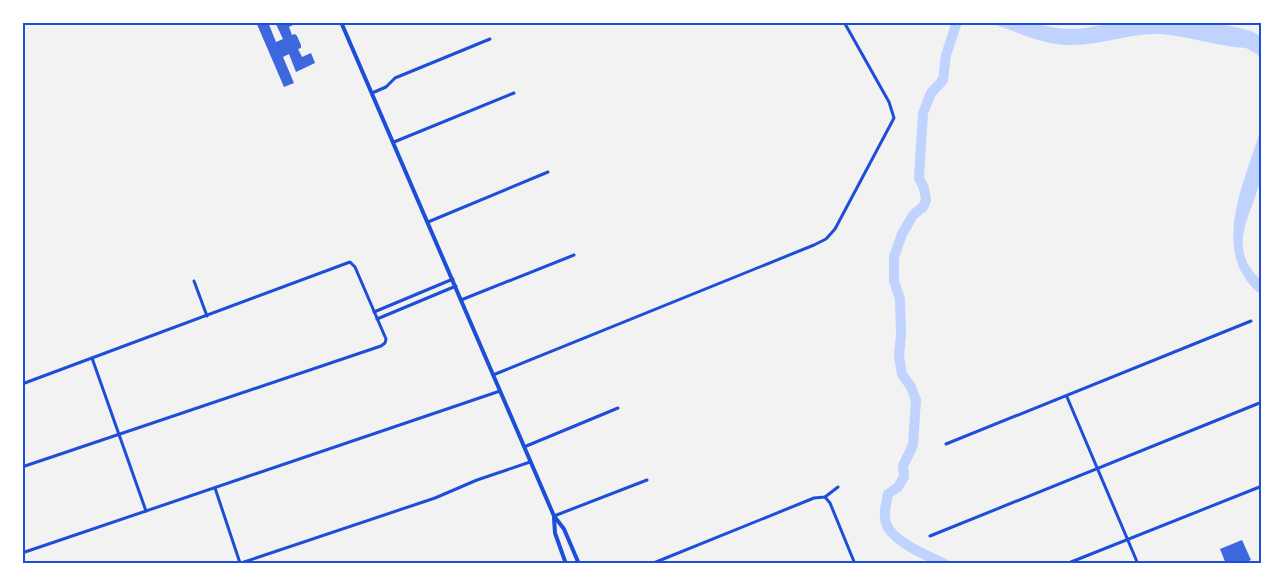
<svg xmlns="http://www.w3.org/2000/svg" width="1284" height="586" font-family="Rubik,sans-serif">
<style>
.water{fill:#bfd3fe}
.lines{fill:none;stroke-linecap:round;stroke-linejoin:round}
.river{stroke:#bfd3fe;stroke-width:10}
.building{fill:#3d67dc}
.minor{stroke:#1d4ed8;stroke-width:3}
.secondary{stroke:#1d4ed8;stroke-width:4}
.neatline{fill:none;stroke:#1d4ed8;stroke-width:2}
</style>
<rect width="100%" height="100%" fill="#f2f2f2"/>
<!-- water -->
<g class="water">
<path d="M 989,23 C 1002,22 1018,20 1031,23 C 1044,25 1057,29 1072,29 C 1086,29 1099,25 1113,23 C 1138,19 1246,20 1261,37 L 1261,59 L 1257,54 L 1246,48 C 1216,46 1188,36 1159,34 C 1130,33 1102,45 1073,45 C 1041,46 1018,31 989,23 Z"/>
<path d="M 1261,128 C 1262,143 1264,160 1261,175 C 1255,213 1223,245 1261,280 L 1261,295 C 1207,253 1246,180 1261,128 Z"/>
</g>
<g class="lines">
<!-- river -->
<path class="river" d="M 945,564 C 928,556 892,542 886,523 C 883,513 886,504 888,494 L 898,487 L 904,477 L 903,466 L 913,445 L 916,400 L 911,387 L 902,374 L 899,356 L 901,334 L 900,299 L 894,281 L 894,257 L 902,234 L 913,215 L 923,207 L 926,200 L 924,188 L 919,178 L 923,113 L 931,93 L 943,80 L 946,55 L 957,22"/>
</g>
<!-- building -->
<g class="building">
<polygon points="256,22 268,22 276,42 283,39 275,22 299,22 289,27 292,35 295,34 297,36 301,45 301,48 298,49 302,57 311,53 315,63 296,72 289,54 283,57 294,83 284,87"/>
<polygon points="1242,540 1251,560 1242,564 1226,564 1220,549"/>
</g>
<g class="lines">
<!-- minor -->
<g class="minor">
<polyline points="372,93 386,87 395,78 490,39"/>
<polyline points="394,142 514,93"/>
<polyline points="428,222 548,172"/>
<polyline points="194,281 207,316"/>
<polyline points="461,300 574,255"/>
<polyline points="374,312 453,279"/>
<polyline points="377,319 456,286"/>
<polyline points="92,358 146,511"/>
<polyline points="493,375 814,245 826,239 835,229 894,118 889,102 844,22"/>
<polyline points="22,384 350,262 355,267 386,339 385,343 381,346 22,467"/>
<polyline points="1067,397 1138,564"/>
<polyline points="946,444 1251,321"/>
<polyline points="524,447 618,408"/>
<polyline points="215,488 240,563"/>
<polyline points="825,497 830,503 855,564"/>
<polyline points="554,516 647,480"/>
<polyline points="930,536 1262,402"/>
<polyline points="22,553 500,391"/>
<polyline points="1071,562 1262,486"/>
<polyline points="238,564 435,498 477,480 530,462"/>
<polyline points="651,564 814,498 825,497 838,487"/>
</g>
<!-- secondary -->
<g class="secondary">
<polyline points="341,22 554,516 564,529 579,564"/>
<polyline points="554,518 555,533 566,564"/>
</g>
</g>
<!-- border -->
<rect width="1284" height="586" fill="none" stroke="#ffffff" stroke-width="48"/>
<rect x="24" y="24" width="1236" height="538" class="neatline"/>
</svg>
